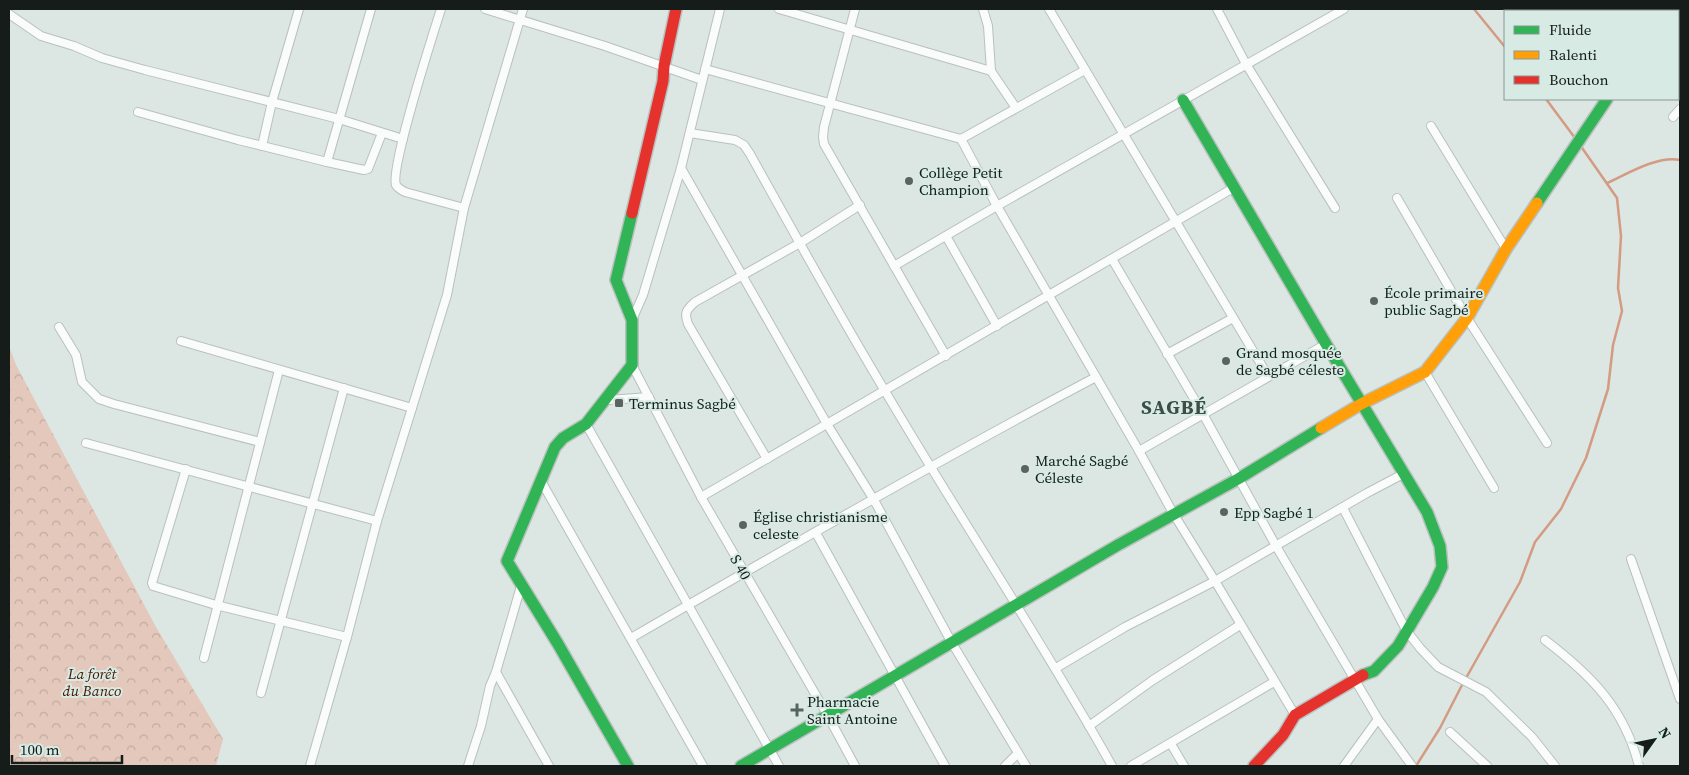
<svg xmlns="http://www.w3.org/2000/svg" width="1689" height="775" font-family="'Source Serif 4',serif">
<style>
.forest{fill:url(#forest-crowns)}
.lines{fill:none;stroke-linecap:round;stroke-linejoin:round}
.stream{stroke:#d49b83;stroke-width:2.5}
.street-casing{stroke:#b9c1be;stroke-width:10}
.fast-casing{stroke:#b9c1be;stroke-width:14}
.slow-casing{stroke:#b9c1be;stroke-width:14}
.jam-casing{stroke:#b9c1be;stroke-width:14}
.street{stroke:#fafbfb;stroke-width:8}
.fast{stroke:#30b455;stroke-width:11}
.slow{stroke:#ff9f0a;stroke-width:11}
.jam{stroke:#e5322d;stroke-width:11}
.poi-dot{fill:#5b6360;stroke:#d7ebe4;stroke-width:2}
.labels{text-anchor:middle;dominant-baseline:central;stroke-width:4;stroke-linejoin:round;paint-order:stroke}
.poi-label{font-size:15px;fill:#151c1a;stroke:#d7ebe4;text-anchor:start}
.street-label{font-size:15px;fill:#151c1a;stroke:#d7ebe4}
.park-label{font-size:15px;font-style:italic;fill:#4b1500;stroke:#d7ebe4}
.district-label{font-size:20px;font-weight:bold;letter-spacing:1px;fill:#3c4c47;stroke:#d7ebe4}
</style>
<defs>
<pattern id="forest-crowns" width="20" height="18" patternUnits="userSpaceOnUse" patternTransform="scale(1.25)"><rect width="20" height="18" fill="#e3c8bb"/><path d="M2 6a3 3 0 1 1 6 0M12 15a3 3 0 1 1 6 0" fill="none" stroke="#c2aba0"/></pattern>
</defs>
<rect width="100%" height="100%" fill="#dce6e3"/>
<!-- forest -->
<polygon class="forest" points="9,346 16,365 156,627 223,739 216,766 9,766"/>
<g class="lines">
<!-- stream -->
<g class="stream">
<polyline points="1474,9 1505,47"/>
<polyline points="1546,99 1575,138"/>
<path d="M 1607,183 C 1627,174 1658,155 1680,160"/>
<polyline points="1416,766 1440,728 1461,687 1520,582 1535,542 1561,509 1586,458 1608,389 1613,345 1622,311 1618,288 1621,236 1617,198 1580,145"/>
</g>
<defs>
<g id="street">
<path d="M 441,9 C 433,34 390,169 396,185 C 398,189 402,190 405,192 L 464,208"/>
<polyline points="485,9 605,46 702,80"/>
<polyline points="779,9 991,71"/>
<polyline points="855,9 824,127 823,137 824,144 946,356"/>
<polyline points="983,9 988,26 991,71 1016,108"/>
<polyline points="1049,9 1268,376"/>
<polyline points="1217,9 1246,64 1335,208"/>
<polyline points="1671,11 1673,9"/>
<polyline points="9,14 41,36 74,46 102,58 145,70 339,119 403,139"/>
<polyline points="705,69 961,139 1085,70"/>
<polyline points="138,112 238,140 327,162 371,9"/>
<polyline points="1673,117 1680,109"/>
<polyline points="1431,126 1506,249"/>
<path d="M 690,133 L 735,140 L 744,145 L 750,154 C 794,233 838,313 885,391 C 959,517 1041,639 1112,766"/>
<polyline points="961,139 997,206 1139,451 1173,513 1215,581 1295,715"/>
<polyline points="262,146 272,102 299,9"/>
<polyline points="327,162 364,170 368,169 382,133"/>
<polyline points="681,168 827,424 874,500 952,643 1026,766"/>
<polyline points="1397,198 1467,318 1547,443"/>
<polyline points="946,236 997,326"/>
<polyline points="1112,259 1203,414 1276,546 1378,719 1412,766"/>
<polyline points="894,266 997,206 1344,9"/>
<polyline points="632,320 643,295 681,168 720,9"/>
<polyline points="59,327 76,355 82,382 99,399 114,404 260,442"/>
<polyline points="181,341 412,408"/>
<polyline points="1167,354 1233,318"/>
<polyline points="632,365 701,497 828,716 855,766"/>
<polyline points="1425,372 1494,488"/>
<polyline points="609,400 649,397"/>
<polyline points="586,424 779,766"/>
<polyline points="86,443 377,521"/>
<polyline points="1139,451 1326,344"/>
<path d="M 767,459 L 688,324 C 684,313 686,310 695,302 L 800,243 L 860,205"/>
<polyline points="186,469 152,583 153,586 216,605 347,637"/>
<polyline points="541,481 703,766"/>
<polyline points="701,497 1235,187"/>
<polyline points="1343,508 1406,630 1420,648 1438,667 1486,692 1532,737 1555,766"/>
<polyline points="816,533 945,766"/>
<polyline points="1631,559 1680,699"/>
<path d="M 631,638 C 785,549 939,460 1096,377"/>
<path d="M 1545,640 C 1592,676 1624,708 1639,766"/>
<polyline points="204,658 279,370"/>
<polyline points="1056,668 1125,627 1215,581 1367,493 1405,473"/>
<polyline points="496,672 549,766"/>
<polyline points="261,693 344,388"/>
<polyline points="1089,726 1153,680 1240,625"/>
<polyline points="1450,732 1487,766"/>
<polyline points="1171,744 1184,766"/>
<polyline points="310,766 347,637 377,521 447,295 464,208 523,9"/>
<polyline points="468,766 481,726 490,686 496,672 521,586"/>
<polyline points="1005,766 1018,753"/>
<polyline points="1131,766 1274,682"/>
<polyline points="1344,766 1378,719"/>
</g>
<g id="fast">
<polyline points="1183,100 1326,344 1427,512 1440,546 1442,567 1433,587 1398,646 1374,671 1363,675"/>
<polyline points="1537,203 1607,99"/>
<polyline points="628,766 558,644 507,561 555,447 563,438 586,424 632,365 632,320 616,280 632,213"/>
<polyline points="741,766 1118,545 1238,479 1321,428"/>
</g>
<polyline id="slow" points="1321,428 1361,404 1425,372 1467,318 1506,249 1537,203"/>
<g id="jam">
<polyline points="632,213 663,81 664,66 676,9"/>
<polyline points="1254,766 1283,735 1295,715 1363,675"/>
</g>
</defs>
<!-- street casing -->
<use href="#street" class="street-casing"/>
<!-- fast casing -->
<use href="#fast" class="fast-casing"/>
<!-- slow casing -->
<use href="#slow" class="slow-casing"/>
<!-- jam casing -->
<use href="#jam" class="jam-casing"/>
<!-- street -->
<use href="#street" class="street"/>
<!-- fast -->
<use href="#fast" class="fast"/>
<!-- slow -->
<use href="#slow" class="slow"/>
<!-- jam -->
<use href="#jam" class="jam"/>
</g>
<!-- markers -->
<g class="poi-dot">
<circle cx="909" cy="181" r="5"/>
<circle cx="1374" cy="301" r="5"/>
<circle cx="1226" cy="361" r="5"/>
<rect x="614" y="398" width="10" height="10" rx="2.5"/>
<circle cx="1025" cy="469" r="5"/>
<circle cx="1224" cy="512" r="5"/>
<circle cx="743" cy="525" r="5"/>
<path d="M794.5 702.5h5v5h5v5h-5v5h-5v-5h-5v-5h5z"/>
</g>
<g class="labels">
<!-- poi labels -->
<g class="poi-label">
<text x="919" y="172">Collège Petit<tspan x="919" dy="17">Champion</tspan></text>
<text x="1384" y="292">École primaire<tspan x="1384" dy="17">public Sagbé</tspan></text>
<text x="1236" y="352">Grand mosquée<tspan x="1236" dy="17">de Sagbé céleste</tspan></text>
<text x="629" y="403">Terminus Sagbé</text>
<text x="1035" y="460">Marché Sagbé<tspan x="1035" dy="17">Céleste</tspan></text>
<text x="1234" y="512">Epp Sagbé 1</text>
<text x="753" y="516">Église christianisme<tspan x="753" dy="17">celeste</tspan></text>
<text x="807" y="701">Pharmacie<tspan x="807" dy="17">Saint Antoine</tspan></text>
</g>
<!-- street labels -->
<g class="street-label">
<text transform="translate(741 567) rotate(60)">S 40</text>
</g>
<!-- park labels -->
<g class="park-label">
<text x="92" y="673">La forêt<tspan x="92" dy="17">du Banco</tspan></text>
</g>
<!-- district labels -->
<g class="district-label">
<text x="1174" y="407">SAGBÉ</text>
</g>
</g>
<!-- border -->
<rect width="1689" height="775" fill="none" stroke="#151c1a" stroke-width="20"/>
<!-- legend -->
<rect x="1504" y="10" width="175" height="90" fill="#d7ebe4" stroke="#899893"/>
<rect x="1514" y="26" width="25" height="8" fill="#30b455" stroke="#899893"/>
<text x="1549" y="35" font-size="15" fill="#151c1a">Fluide</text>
<rect x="1514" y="51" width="25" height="8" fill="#ff9f0a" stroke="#899893"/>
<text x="1549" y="60" font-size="15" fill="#151c1a">Ralenti</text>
<rect x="1514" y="76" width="25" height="8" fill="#e5322d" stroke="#899893"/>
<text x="1549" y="85" font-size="15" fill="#151c1a">Bouchon</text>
<!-- north arrow -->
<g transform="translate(1654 740) rotate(57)" stroke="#d7ebe4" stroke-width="4" paint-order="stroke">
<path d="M0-4L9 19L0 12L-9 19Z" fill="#151c1a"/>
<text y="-8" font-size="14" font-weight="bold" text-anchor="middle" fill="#151c1a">N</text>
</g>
<!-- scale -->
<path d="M12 755v8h110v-8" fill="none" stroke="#151c1a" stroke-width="2.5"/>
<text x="20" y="755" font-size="15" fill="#151c1a" stroke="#d7ebe4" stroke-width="4" paint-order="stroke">100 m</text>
</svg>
